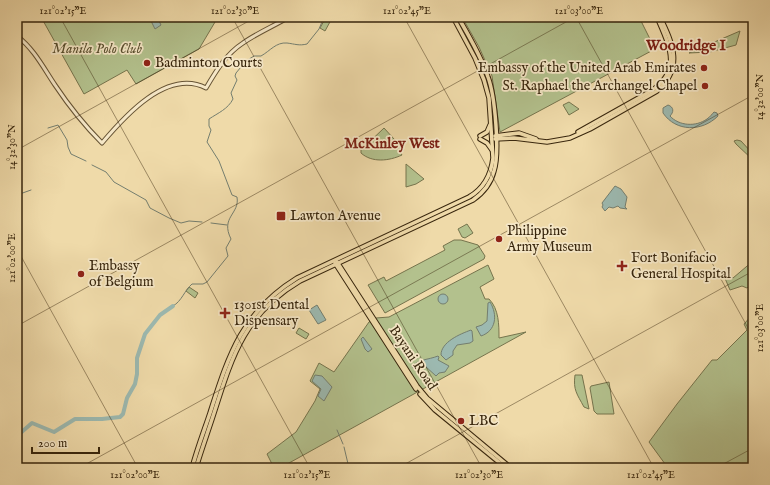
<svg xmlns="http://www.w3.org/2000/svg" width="770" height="485" font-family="'IM FELL English',serif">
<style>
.green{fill:#b3c18d;stroke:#76744d}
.water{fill:#9cb9b0;stroke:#747e6f}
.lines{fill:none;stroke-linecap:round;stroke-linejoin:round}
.stream{stroke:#747e6f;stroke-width:1}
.river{stroke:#9cb9b0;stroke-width:4}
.minor-casing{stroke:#665334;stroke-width:5}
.major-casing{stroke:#38260d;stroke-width:5.5}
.minor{stroke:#f5e7c7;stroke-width:3}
.major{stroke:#efdaa9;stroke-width:3.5}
.ticks{fill:none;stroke:#38260d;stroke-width:1;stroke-opacity:0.45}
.poi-dot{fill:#8f2418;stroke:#f5e7c7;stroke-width:1.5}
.labels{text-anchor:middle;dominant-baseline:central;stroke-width:3.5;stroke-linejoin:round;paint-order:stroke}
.park-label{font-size:14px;font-style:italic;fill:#574d2d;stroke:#f5e7c7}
.poi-label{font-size:14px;fill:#38260d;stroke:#f5e7c7;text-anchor:start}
.street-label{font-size:14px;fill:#38260d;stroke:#f5e7c7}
.neighbourhood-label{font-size:15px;font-weight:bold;fill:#7a1f14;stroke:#f5e7c7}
.neatline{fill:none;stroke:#38260d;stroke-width:1.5}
.ticks-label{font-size:10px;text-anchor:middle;fill:#38260d}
</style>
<rect width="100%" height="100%" fill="#efdaa9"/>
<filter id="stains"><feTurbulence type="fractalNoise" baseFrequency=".005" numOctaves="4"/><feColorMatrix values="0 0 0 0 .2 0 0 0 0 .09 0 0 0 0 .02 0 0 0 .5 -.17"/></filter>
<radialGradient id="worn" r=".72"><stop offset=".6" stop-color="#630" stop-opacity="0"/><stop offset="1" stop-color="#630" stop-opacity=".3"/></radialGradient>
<!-- green -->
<g class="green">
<polygon points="41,17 218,17 199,49 136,84 127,70 84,94"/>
<polygon points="326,17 331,20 325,31 320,28"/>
<polygon points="462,17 639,17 655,49 500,132 492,76 479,47"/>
<polygon points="740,31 736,45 710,52 689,53"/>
<polygon points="569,102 579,109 569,115 563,105"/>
<path d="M 384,128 L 404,150 L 400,152 L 402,155 C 389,161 372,163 361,153 L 361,150 Z"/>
<polygon points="737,140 741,141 753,154 753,160 736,144 734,141"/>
<polygon points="406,164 424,179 416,184 406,187"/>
<polygon points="467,224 473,233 465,238 462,237 458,229"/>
<polygon points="454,240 461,240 478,245 485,256 484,259 385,313 368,285 384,277 386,281 445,250 443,246"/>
<polygon points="753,261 753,283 747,288 742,286 730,290 724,276 729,276 733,278"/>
<path d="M 488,265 L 494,279 L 480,287 L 485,299 L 489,299 C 499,309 499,325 499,338 L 526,332 L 280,468 L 274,468 L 267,454 L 296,432 L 315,401 L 320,389 L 310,381 L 319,363 L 334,372 L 369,322 L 376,318 L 389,317 Z"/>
<polygon points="189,287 198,293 195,298 186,291"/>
<polygon points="753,314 753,468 668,468 649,442 677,404 712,360 717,360 747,330 744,324"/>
<polygon points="299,328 309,334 306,339 296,333"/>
<path d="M 575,375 L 582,375 L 589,409 L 584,407 C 577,394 573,390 575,375 Z"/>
<polygon points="609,382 614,414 597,414 594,411 590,388 591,386"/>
</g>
<!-- water -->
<g class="water">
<polygon points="149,17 157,17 161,25 155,29"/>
<path d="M 668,105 C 674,107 674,112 670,116 C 679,126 696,127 707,119 C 710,117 712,114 714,112 L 717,113 L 718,116 C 702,132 676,132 663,113 L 663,108 Z"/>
<polygon points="615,186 621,189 627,197 625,207 627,209 620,208 618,206 613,208 609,207 605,211 602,207 603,205 602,203"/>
<circle cx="443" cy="299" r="5"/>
<path d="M 490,302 C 498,315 496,331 481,336 L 476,327 L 482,325 L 487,321 L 488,303 Z"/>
<polygon points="317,305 326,320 318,324 309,310"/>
<path d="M 471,330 L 472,331 L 473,341 L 470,343 L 457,345 L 453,351 L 453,355 L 446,360 L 441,355 C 441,342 460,334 471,330 Z"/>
<polygon points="363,337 372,349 368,352 365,349 361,339"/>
<path d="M 438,356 L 439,357 L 438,360 L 449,366 L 445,372 L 439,373 L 436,376 L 425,366 L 419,365 L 414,369 L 412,367 C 418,359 428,360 438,356 Z"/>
<polygon points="315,375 322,376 332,387 324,401 318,396 321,389 312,381"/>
</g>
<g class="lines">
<!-- stream -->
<g class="stream">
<polyline points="48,128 58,125 67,140 68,147 71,154 86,161"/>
<polyline points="92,165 106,172 114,182 146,200 150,208 169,218 181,223 189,221 202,222"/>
<polyline points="17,195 31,190"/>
<polyline points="211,223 227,225"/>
<path d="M 173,306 C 182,301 184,291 192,284 L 203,284 L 207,282 L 228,256 L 226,248 L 231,239 C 220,217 240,214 237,197 L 232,195 L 219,161 L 207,142 L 211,130 L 209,126 L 209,119 C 218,113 228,109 233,99 L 231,93 L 237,80 L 235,76 L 236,73 L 246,61 L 254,56 L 261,56 C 270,51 276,42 287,43 C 295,44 299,46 307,44 L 319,29 L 324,17"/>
<polyline points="337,430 343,444"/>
<polyline points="344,447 349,468"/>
</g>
<!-- river -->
<polyline class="river" points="17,436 32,423 54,432 75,419 102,419 120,417 123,414 127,398 135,384 137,374 137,358 145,334 160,315 173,306"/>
<defs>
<path id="minor" d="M 17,36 C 34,49 43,67 55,85 C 69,106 84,125 102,143 C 124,117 167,68 206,88 C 216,71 226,54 243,43 C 257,33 274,26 289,17"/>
<g id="major">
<path d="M 578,132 L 651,91 C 683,70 669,45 657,17"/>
<polyline points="480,136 487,132 490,125"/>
<polyline points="495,136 519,133 536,139"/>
<polyline points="480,139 487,143 492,150"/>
<path d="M 495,139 L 514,138 L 547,142 L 570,138 L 590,129 L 657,91 C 684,68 673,44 660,17"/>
<polyline points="337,262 417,386 427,398 511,468"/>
<polyline points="335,263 416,389"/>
<polyline points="420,394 435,410 506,468"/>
<path d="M 192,468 C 197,449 204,431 210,413 C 229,354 242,312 297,278 L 469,197 C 483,189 491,175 493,158 L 489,98 L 484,80 L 475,58 L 453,17"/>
<path d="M 196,468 C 202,448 209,429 215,410 C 233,353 246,313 300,281 L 473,200 C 483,193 491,183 494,171 C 500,152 495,96 488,77 C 481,56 469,36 458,17"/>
</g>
</defs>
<!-- minor casing -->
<use href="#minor" class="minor-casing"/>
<!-- major casing -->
<use href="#major" class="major-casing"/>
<!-- minor -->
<use href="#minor" class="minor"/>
<!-- major -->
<use href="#major" class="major"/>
</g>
<!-- ticks -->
<path class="ticks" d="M 60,17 L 310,468M 232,17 L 482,468M 404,17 L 654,468M 576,17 L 753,337M 748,17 L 753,27M 17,150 L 256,17M 17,249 L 138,468M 17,326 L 575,17M 79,468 L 753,95M 398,468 L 753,271M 716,468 L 753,448"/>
<!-- markers -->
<g class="poi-dot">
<circle cx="147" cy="63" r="4"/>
<circle cx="704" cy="68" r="4"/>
<circle cx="705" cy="86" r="4"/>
<rect x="276" y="211" width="10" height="10" rx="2"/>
<circle cx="499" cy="239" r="4"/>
<path d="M620 260h4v4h4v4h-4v4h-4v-4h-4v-4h4z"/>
<circle cx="81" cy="274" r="4"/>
<path d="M223 307h4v4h4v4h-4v4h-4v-4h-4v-4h4z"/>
<circle cx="461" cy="421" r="4"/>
</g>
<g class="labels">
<!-- park labels -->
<g class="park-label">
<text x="97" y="49">Manila Polo Club</text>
</g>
<!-- poi labels -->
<g class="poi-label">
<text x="155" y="63">Badminton Courts</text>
<text x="696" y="68" text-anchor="end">Embassy of the United Arab Emirates</text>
<text x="697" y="86" text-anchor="end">St. Raphael the Archangel Chapel</text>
<text x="290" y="216">Lawton Avenue</text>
<text x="507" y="231">Philippine<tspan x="507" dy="16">Army Museum</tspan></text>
<text x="631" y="258">Fort Bonifacio<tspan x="631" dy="16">General Hospital</tspan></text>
<text x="89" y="266">Embassy<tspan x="89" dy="16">of Belgium</tspan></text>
<text x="234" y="305">1301st Dental<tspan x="234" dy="16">Dispensary</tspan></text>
<text x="469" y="421">LBC</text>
</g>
<!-- street labels -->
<g class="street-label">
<text transform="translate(413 358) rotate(56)">Bayani Road</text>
</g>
<!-- neighbourhood labels -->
<g class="neighbourhood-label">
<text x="686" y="45">Woodridge I</text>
<text x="392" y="143">McKinley West</text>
</g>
</g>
<!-- margin -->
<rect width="770" height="485" fill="none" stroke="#efdaa9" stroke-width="44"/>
<!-- scale -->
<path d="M32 447v6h67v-6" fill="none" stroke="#38260d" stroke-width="2"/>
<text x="38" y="447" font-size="12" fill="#38260d" stroke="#f5e7c7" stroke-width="3" paint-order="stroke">200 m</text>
<rect x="22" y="22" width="726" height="441" class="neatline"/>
<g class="ticks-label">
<text x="63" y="14">121°02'15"E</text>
<text x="235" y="14">121°02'30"E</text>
<text x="407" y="14">121°02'45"E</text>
<text x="579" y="14">121°03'00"E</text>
<text transform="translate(759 97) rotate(-90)" y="4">14°32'00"N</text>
<text transform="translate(11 147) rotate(-90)" y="4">14°32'30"N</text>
<text transform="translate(11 258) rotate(-90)" y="4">121°02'00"E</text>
<text transform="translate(759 328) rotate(-90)" y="4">121°03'00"E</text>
<text x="135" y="478">121°02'00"E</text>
<text x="307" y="478">121°02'15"E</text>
<text x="479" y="478">121°02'30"E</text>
<text x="651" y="478">121°02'45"E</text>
</g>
<rect width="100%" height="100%" filter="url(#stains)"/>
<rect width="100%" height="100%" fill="url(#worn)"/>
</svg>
